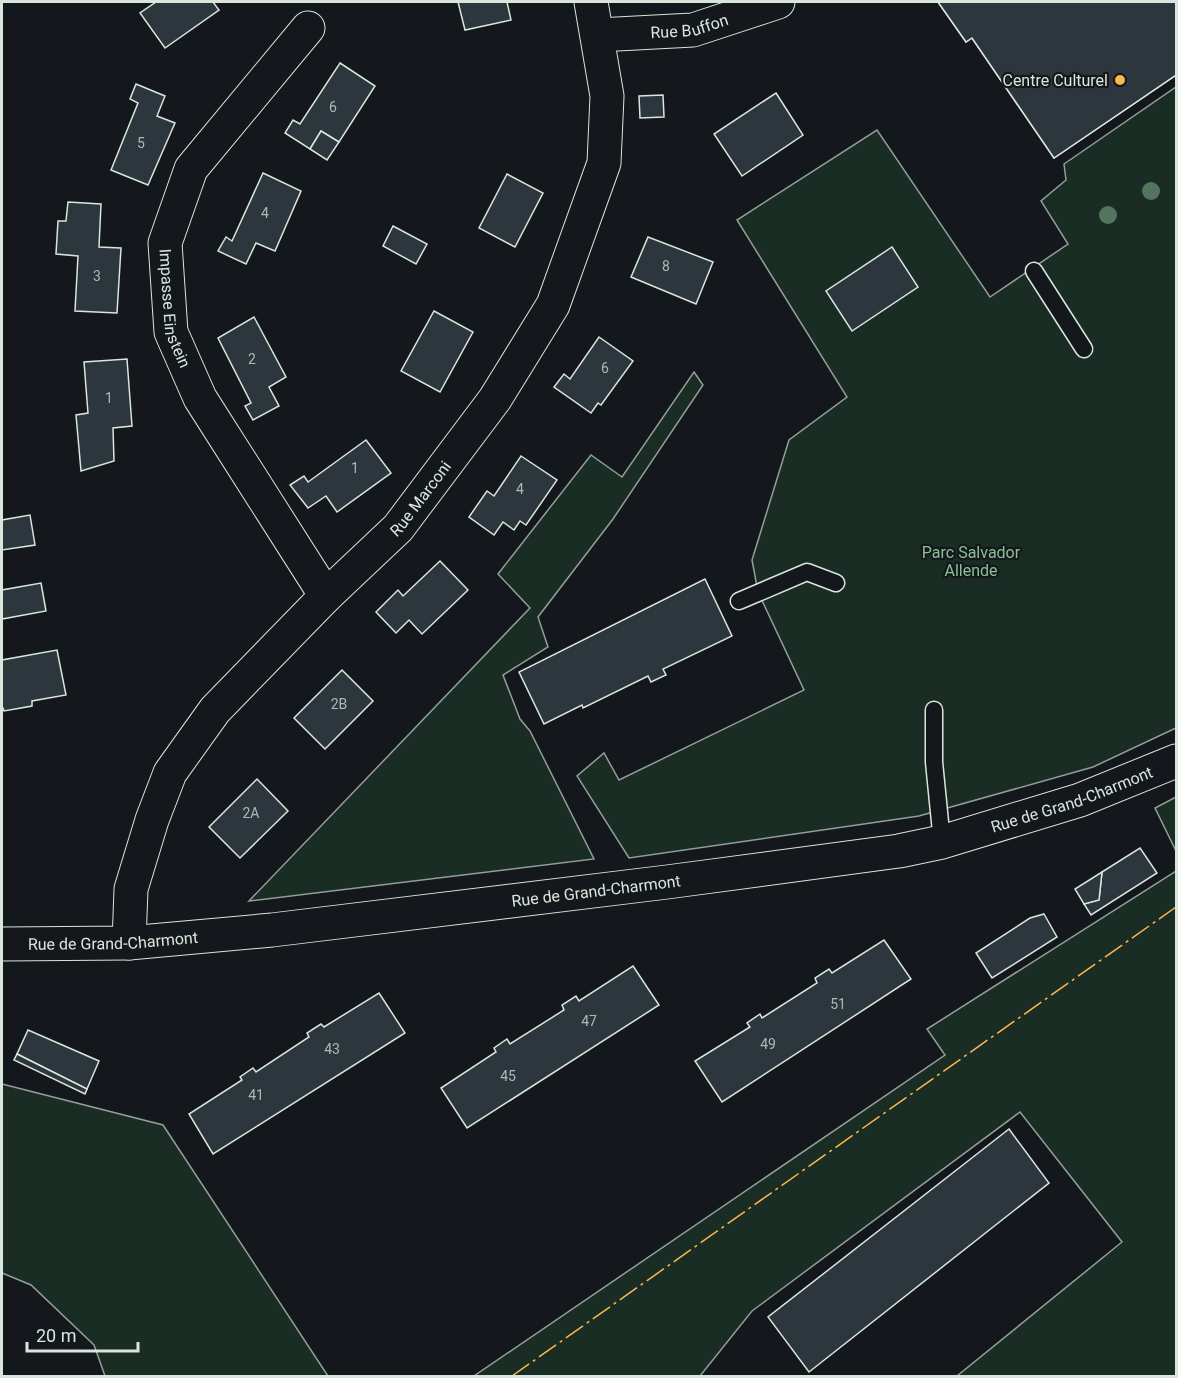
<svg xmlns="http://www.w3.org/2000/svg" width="1178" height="1378" font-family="Roboto,sans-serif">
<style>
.green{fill:#1a2d24;stroke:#939e99;stroke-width:1.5}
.building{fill:#2c363c;stroke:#d8e6dc;stroke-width:1.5}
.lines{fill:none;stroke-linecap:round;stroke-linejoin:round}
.lane-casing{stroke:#d8e6dc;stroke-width:19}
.street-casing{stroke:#d8e6dc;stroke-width:35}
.secondary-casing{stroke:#d8e6dc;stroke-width:35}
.lane{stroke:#14181c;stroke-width:16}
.street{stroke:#14181c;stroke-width:33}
.secondary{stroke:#14181c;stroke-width:33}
.power{stroke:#ffb74d;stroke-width:1.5;stroke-dasharray:21 4.5 3 4.5;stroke-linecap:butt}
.tree{fill:#55745f}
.poi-dot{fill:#ffb74d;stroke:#14181c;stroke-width:2}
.labels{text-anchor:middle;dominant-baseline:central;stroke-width:4.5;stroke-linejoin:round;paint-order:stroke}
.number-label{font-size:14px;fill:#adbab4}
.street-label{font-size:16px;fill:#d8e6dc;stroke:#14181c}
.poi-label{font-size:16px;fill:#d8e6dc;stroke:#14181c;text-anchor:end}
.park-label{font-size:16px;fill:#8ac095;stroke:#14181c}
</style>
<rect width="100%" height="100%" fill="#14181c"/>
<!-- green -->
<g class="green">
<polygon points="1176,87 1176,728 1093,767 919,816 629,858 577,776 604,753 619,780 804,690 758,592 752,560 789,440 847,397 737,220 877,130 990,297 1068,244 1041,201 1066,180 1064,164"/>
<polygon points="694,372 703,385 613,519 538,617 548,647 503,675 520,719 530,731 594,859 249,901 530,608 498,574 591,455 622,477"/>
<polygon points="1176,797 1176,851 1155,808"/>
<polygon points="1176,871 1176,1376 957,1376 1122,1242 1020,1112 752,1311 700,1376 474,1376 945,1055 927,1029"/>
<polygon points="2,1084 163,1125 328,1376 105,1376 94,1345 31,1285 2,1273"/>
</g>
<!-- building -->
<g class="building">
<polygon points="156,2 213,2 219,10 165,48 140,13"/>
<polygon points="458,2 507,2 511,20 465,30"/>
<polygon points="938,2 1022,2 1013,7 1064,86 1151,30 1132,2 1176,2 1176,75 1054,158 972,38 966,42"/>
<polygon points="938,2 1176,2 1176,75 1054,158 972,38 966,42"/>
<polygon points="340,63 375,86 339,142 321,131 310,149 285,133 293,120 300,124"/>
<polygon points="136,84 165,96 157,116 175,123 148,185 111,170 138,103 130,99"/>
<polygon points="776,93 803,135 742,176 714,134"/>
<polygon points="663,95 664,117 640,118 639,96"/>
<polygon points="321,131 339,142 327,160 310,149"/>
<polygon points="263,173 301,191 275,251 256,243 246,264 218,251 226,237 232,241"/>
<polygon points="507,174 543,193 515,247 479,228"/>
<polygon points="68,202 101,204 99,247 121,248 117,313 75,311 78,256 56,254 58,221 66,221"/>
<polygon points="393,226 427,244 416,264 383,246"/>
<polygon points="648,237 713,262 696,304 631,277"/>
<polygon points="892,247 918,287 852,331 826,291"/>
<polygon points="434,311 473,332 440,392 401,371"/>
<polygon points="254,317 286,377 269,387 279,406 253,420 245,406 251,403 218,338"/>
<polygon points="599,337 633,361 601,405 598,403 591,413 554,387 564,374 570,379"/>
<polygon points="127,359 132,426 113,428 114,461 81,471 76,415 88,413 84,362"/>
<polygon points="366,440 391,473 337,512 326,496 308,508 290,485 304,476 308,482"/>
<polygon points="521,456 557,480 526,525 520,521 514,530 503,522 494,535 469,517 487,491 494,496"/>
<polygon points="30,515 35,545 2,550 2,520"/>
<polygon points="440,561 468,590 422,634 409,620 396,633 376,612 398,590 403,596"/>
<polygon points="705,579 732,636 663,669 666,675 651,682 648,676 583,708 582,705 544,724 519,672"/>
<polygon points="41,583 46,611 2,619 2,590"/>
<polygon points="57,650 66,695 32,701 32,706 4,711 3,708 2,708 2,660"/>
<polygon points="342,670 373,701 325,749 294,718"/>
<polygon points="257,779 288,811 240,858 209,827"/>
<polygon points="1140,848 1157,873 1091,915 1084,904 1099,900 1102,872"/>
<polygon points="1102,872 1099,900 1084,904 1075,889"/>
<polygon points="1044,914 1057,937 992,978 976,953 1030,918"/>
<polygon points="884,940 911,979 722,1102 695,1061 750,1027 747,1023 760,1014 762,1018 817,983 815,978 829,969 832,973"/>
<polygon points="633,966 659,1005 467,1128 441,1088 496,1052 494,1048 507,1039 510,1044 564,1010 562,1005 576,996 579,1001"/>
<polygon points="379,993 405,1033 213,1154 189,1114 242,1080 240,1077 253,1068 256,1072 309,1037 307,1033 321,1024 324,1027"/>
<polygon points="28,1030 99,1061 87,1089 17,1054"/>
<polygon points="17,1054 87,1089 85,1094 14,1060"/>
<polygon points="1009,1129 1049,1183 809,1372 768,1317"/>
</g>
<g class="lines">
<defs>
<g id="lane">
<polyline points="1034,271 1084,349"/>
<polyline points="739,601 807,572 836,583"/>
<polyline points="934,710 934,762 942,842"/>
</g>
<g id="street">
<path id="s1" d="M 308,28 L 191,169 L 165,243 L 171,332 L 200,398 L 326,596"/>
<path id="s2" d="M 598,35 L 693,30 L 778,2"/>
<path id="s3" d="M 129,943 L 131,889 L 152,820 L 170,773 L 215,710 L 326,596 L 398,528 L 495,399 L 553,305 L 604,163 L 607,96 L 591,2"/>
</g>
<g id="secondary">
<path id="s4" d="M 2,944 L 129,943 L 272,930 L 667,882 L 899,851 L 942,842 L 1080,800 L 1176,761"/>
</g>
</defs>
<!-- lane casing -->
<use href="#lane" class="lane-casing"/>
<!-- street casing -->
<use href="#street" class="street-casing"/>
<!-- secondary casing -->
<use href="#secondary" class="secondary-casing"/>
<!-- lane -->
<use href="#lane" class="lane"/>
<!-- street -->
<use href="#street" class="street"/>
<!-- secondary -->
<use href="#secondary" class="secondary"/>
<!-- power -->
<polyline class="power" points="512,1376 1176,907"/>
</g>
<!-- trees -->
<g class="tree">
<circle cx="1151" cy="191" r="9"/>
<circle cx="1108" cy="215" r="9"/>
</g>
<!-- markers -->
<circle class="poi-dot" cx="1120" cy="80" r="6"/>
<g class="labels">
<!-- number labels -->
<g class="number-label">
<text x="333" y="107">6</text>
<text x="141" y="143">5</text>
<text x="265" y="213">4</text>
<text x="666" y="266">8</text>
<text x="97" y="276">3</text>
<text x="252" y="359">2</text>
<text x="605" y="368">6</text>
<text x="109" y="398">1</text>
<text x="355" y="468">1</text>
<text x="520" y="489">4</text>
<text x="339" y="704">2B</text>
<text x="251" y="813">2A</text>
<text x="838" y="1004">51</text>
<text x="589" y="1021">47</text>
<text x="768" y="1044">49</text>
<text x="332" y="1049">43</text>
<text x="508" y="1076">45</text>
<text x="256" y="1095">41</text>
</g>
<!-- street labels -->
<g class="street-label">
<text stroke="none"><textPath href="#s2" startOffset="92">Rue Buffon</textPath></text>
<text stroke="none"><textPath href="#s1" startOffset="328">Impasse Einstein</textPath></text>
<text stroke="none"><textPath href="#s3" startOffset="549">Rue Marconi</textPath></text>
<text stroke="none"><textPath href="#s4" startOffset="1083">Rue de Grand-Charmont</textPath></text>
<text stroke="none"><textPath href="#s4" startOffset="597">Rue de Grand-Charmont</textPath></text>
<text stroke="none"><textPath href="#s4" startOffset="111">Rue de Grand-Charmont</textPath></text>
</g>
<!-- poi labels -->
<g class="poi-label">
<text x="1108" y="80">Centre Culturel</text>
</g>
<!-- park labels -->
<g class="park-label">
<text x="971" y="552">Parc Salvador<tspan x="971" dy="18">Allende</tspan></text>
</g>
</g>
<!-- border -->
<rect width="1178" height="1378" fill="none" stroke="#d8e6dc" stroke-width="6"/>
<!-- scale -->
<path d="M27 1342v9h111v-9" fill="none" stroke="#d8e6dc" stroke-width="3"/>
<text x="36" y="1342" font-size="18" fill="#d8e6dc" stroke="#14181c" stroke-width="4.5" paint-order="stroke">20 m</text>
</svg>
